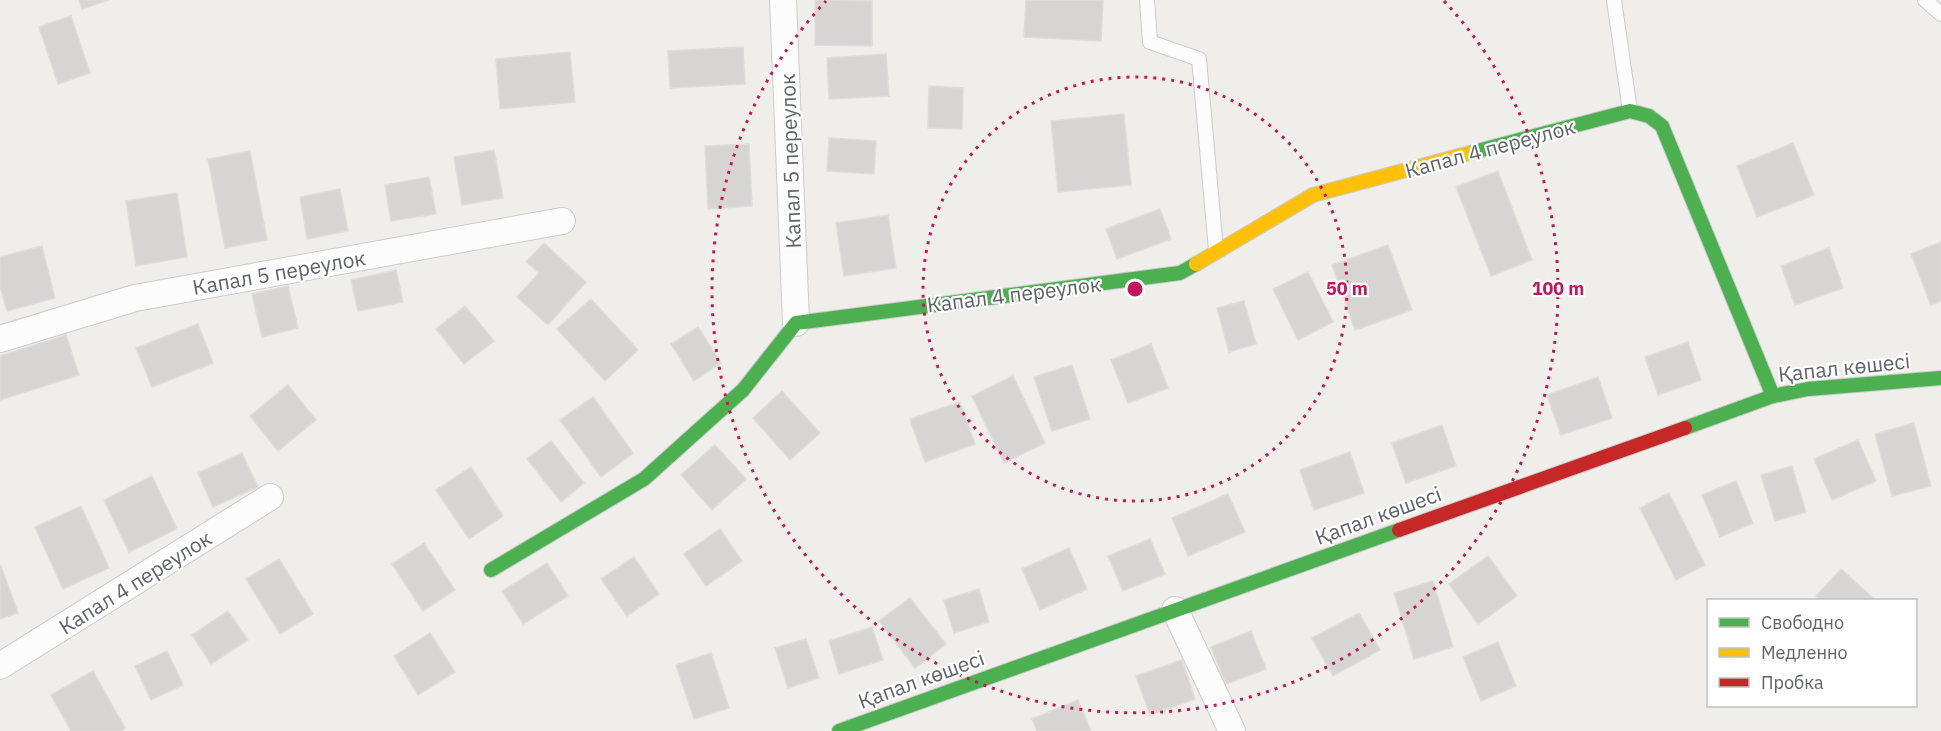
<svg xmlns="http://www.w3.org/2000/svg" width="1941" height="731" font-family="'IBM Plex Sans',sans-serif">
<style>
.building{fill:#d6d5d3;stroke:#deddd9;stroke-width:1.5}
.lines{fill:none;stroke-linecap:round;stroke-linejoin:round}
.lane-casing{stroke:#cbcccc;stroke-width:16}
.street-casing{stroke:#cbcccc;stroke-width:28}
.fast-casing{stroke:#cacacb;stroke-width:16}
.slow-casing{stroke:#cacacb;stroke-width:16}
.jam-casing{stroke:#cacacb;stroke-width:16}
.lane{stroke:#fdfcfc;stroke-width:14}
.street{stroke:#fdfcfc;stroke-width:26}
.fast{stroke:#4caf50;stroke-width:14}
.slow{stroke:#ffc107;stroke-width:14}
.jam{stroke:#c62828;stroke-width:14}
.ring{fill:none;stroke:#c2185b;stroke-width:3;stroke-dasharray:3 6}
.labels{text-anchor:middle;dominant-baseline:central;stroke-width:4.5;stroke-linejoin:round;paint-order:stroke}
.street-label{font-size:21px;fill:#5f6368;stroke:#fff}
.centre{fill:#c2185b;stroke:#fff;stroke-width:3}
.ring-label{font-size:18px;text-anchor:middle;font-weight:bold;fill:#c2185b;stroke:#fff;stroke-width:4.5;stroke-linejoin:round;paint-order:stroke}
</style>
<rect width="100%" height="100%" fill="#efeeea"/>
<!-- building -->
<g class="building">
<polygon points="79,0 109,0 82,9"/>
<polygon points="815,0 872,1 872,46 815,45"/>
<polygon points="1026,0 1103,0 1101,41 1024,37"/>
<polygon points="71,16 90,73 58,84 39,27"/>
<polygon points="743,47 745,84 670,88 668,51"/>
<polygon points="570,52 575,102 500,109 496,59"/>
<polygon points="886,54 889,96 829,99 827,58"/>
<polygon points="929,86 963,88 962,129 928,128"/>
<polygon points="1124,114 1131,185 1058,192 1051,121"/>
<polygon points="829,138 876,141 874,174 827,171"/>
<polygon points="1793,143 1814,195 1757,217 1737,166"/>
<polygon points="749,144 752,206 708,209 705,146"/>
<polygon points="494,150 503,198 462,205 454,157"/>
<polygon points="250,151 267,240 225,248 208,159"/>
<polygon points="1498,171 1532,260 1491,276 1456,187"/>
<polygon points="429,177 436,214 391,221 385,185"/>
<polygon points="340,189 348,231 307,239 300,197"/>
<polygon points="177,193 187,257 136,266 126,201"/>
<polygon points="1160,209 1171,239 1117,259 1106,229"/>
<polygon points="888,215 896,268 844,276 836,223"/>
<polygon points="1941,242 1941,301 1931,305 1911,254"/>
<polygon points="544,243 586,282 548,325 517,297 539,273 526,262"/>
<polygon points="1388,245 1412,310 1355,330 1332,265"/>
<polygon points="42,246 55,298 7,311 0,286 0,257"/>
<polygon points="1829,248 1843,288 1795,305 1781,266"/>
<polygon points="396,270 403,302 358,311 351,280"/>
<polygon points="1308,272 1333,322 1298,340 1273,289"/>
<polygon points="288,286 298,328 262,337 252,294"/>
<polygon points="591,299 638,350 605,381 557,329"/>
<polygon points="1244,301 1256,344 1229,352 1217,308"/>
<polygon points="465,306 494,341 464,364 436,329"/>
<polygon points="198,324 213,363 152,387 136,348"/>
<polygon points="698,327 721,363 694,381 671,344"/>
<polygon points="66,335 79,375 0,400 0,356"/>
<polygon points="1688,342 1701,380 1658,395 1645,357"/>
<polygon points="1151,344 1168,388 1128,403 1111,360"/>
<polygon points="1072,365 1090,419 1052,431 1034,377"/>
<polygon points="1013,376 1045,443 1004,463 972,396"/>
<polygon points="1598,377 1612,418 1561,435 1547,395"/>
<polygon points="288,385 316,420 278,451 250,416"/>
<polygon points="782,391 820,433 790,460 753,418"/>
<polygon points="593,397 633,453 601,477 560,420"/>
<polygon points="960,402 975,444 925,462 910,419"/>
<polygon points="1914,423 1931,486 1892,496 1875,434"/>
<polygon points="1442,425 1456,466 1406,483 1392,443"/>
<polygon points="1858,440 1876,481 1832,500 1814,459"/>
<polygon points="551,441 584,483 561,502 527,459"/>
<polygon points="715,445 746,479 712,510 681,475"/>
<polygon points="1350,452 1364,493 1314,510 1300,470"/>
<polygon points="242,453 258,487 213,507 198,473"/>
<polygon points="1792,466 1806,512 1775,521 1761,475"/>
<polygon points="471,467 503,516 469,539 436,490"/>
<polygon points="152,476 177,529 129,552 104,500"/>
<polygon points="1736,481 1753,523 1720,537 1702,495"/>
<polygon points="1669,493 1705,565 1676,580 1640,508"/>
<polygon points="1228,494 1245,532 1188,556 1172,518"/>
<polygon points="81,506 109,568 63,589 35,527"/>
<polygon points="720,529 742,561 706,586 684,554"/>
<polygon points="1150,539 1165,574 1123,591 1108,556"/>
<polygon points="424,543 455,590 423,611 392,564"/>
<polygon points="1069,548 1087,589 1040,610 1022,569"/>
<polygon points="1488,556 1517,596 1478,624 1449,584"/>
<polygon points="634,557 659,594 627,616 601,579"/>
<polygon points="279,559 313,614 280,634 246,579"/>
<polygon points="547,563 568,596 523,624 502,591"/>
<polygon points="0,566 1,566 18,613 0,619"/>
<polygon points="1841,569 1875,600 1821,600 1816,596"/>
<polygon points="1433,581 1453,647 1414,659 1394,593"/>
<polygon points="979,589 989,622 954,633 944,600"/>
<polygon points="910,598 946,644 915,668 879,621"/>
<polygon points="228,611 248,640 211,664 192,635"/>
<polygon points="1359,613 1380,650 1333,676 1312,638"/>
<polygon points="872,627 883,660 839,674 829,641"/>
<polygon points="1251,631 1266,669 1226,684 1211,647"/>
<polygon points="430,633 455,672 418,695 394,656"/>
<polygon points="806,639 819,678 788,688 775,648"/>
<polygon points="1498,642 1516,686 1481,701 1463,657"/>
<polygon points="167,651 183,685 151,700 135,666"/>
<polygon points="711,653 729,708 694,719 676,665"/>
<polygon points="1182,660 1195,699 1150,715 1136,676"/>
<polygon points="93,671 125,728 121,731 71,731 51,695"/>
<polygon points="1078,700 1091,731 1037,731 1032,719"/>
</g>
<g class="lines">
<defs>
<g id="lane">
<polyline points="1147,0 1150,42 1199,59 1216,250"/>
<polyline points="1614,0 1630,111"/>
<polyline points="1925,0 1941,14"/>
</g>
<g id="street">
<polyline points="783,0 796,323"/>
<polyline points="0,339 135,298 562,221"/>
<polyline points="1175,610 1232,731"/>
<polyline points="0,666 270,497"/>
</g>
<g id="fast">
<polyline points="1470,153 1630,111 1649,116 1662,126 1773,396"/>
<polyline points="1685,428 1773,396 1808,389 1941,378"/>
<polyline points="491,570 644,479 743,390 796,323 1180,273 1196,264"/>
<polyline points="839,731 1399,530"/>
</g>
<polyline id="slow" points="1196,264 1313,195 1470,153"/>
<polyline id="jam" points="1399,530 1685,428"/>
</defs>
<!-- lane casing -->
<use href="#lane" class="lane-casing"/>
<!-- street casing -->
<use href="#street" class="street-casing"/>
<!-- fast casing -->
<use href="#fast" class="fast-casing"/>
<!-- slow casing -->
<use href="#slow" class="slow-casing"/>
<!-- jam casing -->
<use href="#jam" class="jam-casing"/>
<!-- lane -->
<use href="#lane" class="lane"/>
<!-- street -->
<use href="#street" class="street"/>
<!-- fast -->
<use href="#fast" class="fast"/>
<!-- slow -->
<use href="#slow" class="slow"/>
<!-- jam -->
<use href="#jam" class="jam"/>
</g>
<!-- distance rings -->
<g class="ring">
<circle cx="1135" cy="289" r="212"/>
<path d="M1444 1A423 423 0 1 1 826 1"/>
</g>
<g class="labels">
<!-- street labels -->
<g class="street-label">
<text transform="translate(1490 148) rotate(-15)">Капал 4 переулок</text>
<text transform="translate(790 161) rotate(-92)">Капал 5 переулок</text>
<text transform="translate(279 272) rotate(-10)">Капал 5 переулок</text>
<text transform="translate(1014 294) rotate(-7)">Капал 4 переулок</text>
<text transform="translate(1844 367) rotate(-6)">Қапал көшесі</text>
<text transform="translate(1378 515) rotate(-20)">Қапал көшесі</text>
<text transform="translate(135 582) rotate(-32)">Капал 4 переулок</text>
<text transform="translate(921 679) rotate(-20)">Қапал көшесі</text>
</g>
</g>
<circle cx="1135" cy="289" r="9" class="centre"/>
<g class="ring-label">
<text x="1347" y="295">50 m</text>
<text x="1558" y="295">100 m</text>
</g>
<!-- legend -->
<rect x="1707" y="599" width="210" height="108" fill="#ffffff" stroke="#bfc1c3" stroke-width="1.5"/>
<rect x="1719" y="618" width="30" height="9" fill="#4caf50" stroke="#bfc1c3" stroke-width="1.5"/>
<text x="1761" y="629" font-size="18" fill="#5f6368">Свободно</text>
<rect x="1719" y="648" width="30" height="9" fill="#ffc107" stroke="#bfc1c3" stroke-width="1.5"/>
<text x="1761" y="659" font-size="18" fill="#5f6368">Медленно</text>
<rect x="1719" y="678" width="30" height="9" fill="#c62828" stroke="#bfc1c3" stroke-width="1.5"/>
<text x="1761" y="689" font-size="18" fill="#5f6368">Пробка</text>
</svg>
